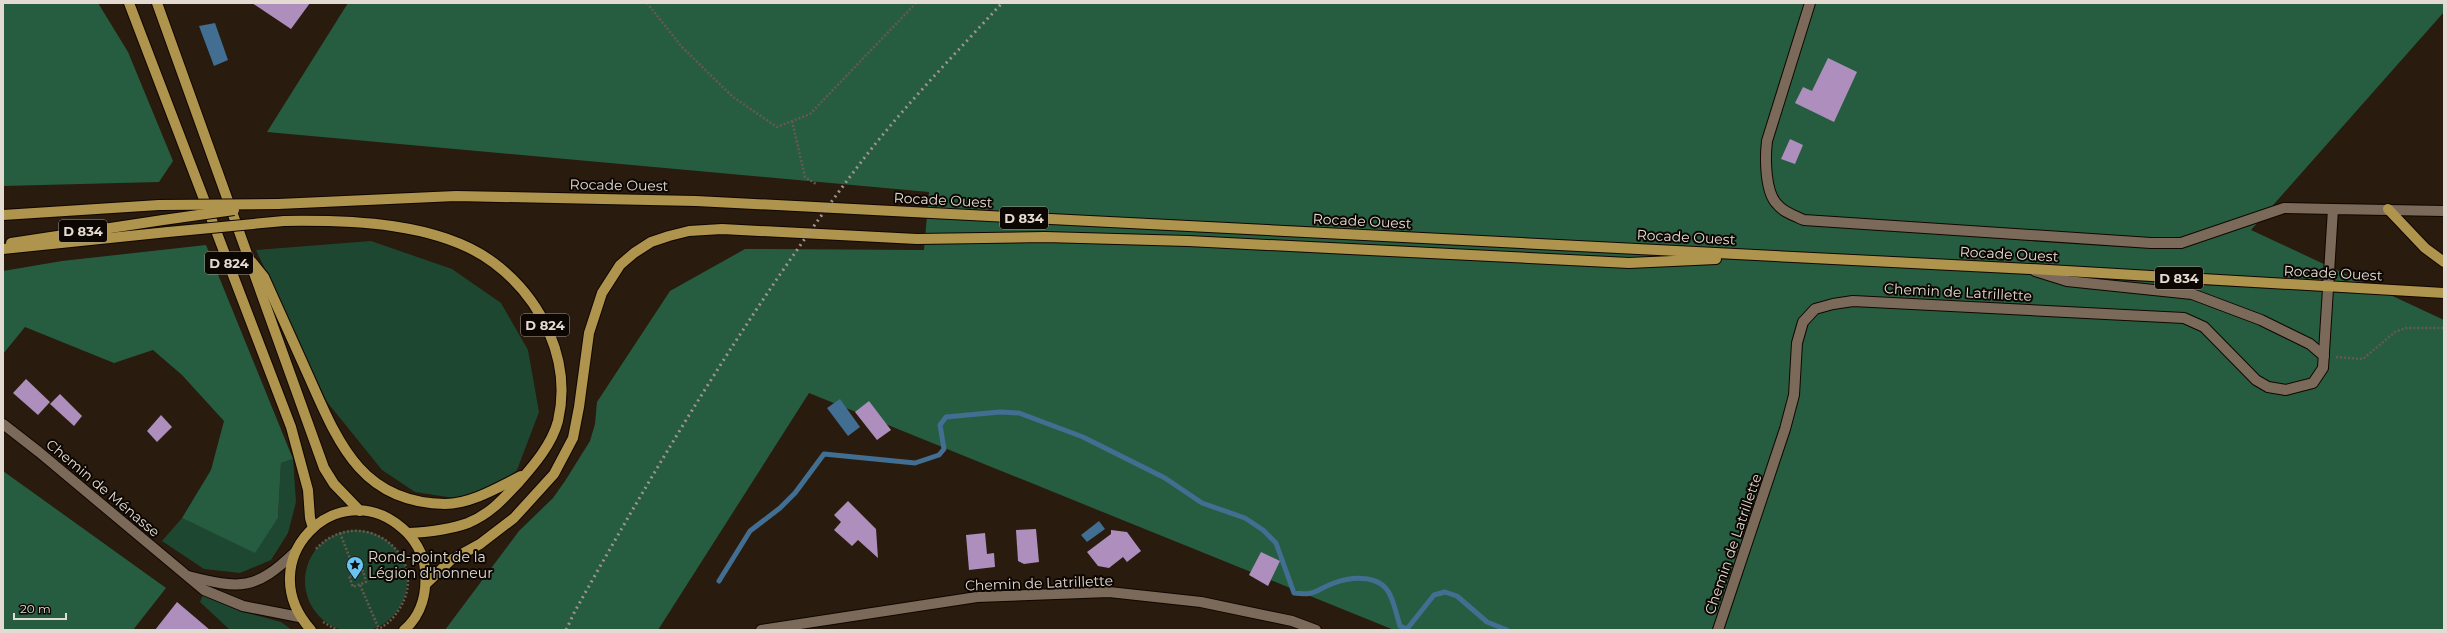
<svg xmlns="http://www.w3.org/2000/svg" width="2447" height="633" font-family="Montserrat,sans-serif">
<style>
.green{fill:#1e4732}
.forest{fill:#265d41}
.water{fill:#416e91}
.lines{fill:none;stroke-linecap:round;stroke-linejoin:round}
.stream{stroke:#416e91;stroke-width:5}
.building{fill:#ad8ebd}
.minor-casing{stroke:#110600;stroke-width:12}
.major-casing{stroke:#110600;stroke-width:12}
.path{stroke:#66594d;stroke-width:2.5;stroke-dasharray:2 2;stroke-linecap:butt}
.minor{stroke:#7b6a59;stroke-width:10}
.major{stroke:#ae944c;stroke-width:10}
.rail{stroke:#a0958a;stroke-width:3;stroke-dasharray:2 4;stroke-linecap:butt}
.major-bridge-casing{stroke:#110600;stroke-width:12;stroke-linecap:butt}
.major-bridge{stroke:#ae944c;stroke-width:10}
.labels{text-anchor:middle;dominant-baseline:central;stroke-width:4;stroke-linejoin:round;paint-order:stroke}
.shield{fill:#0d0703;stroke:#a39b93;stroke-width:1}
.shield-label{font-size:13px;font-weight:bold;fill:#e3dad1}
.street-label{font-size:14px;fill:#e3dad1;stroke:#0d0703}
.poi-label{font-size:14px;fill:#e3dad1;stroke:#0d0703;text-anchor:start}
</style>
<rect width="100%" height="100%" fill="#291b0d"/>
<!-- green -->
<g class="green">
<polygon points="371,241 452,269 501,303 528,350 539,412 517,470 474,501 415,492 382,470 327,402 256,250"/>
<polygon points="293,459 296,502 288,533 271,560 240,573 204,569 162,541 182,518 255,552 278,518 281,463"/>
<circle cx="356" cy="581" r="51"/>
<polygon points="203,595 240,611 281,622 292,630 230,630 200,602"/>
</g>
<!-- forest -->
<g class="forest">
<polygon points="3,3 98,3 128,52 173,161 159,182 3,186"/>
<polygon points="348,3 2444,3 2444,12 2251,230 2444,320 2444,630 1394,630 809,393 658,630 445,630 519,531 553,498 565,481 590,441 595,424 597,402 670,291 745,249 924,250 929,192 267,132"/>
<polygon points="206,245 293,459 281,463 278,518 255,553 182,518 211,470 224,421 182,375 153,350 114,363 25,327 3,354 3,271 62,261"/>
<polygon points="3,471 166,588 133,630 3,630"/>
</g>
<!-- water -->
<g class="water">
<polygon points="215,23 228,60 214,66 199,26"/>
<polygon points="840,399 860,427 848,436 827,408"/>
<polygon points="1099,521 1105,529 1087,542 1081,535"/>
</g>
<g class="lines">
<!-- stream -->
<path class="stream" d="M 719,581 L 750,531 L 780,508 L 795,493 L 824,454 L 915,463 L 939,455 L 944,449 L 940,425 L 946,417 L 1000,412 L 1019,413 L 1083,437 L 1165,478 L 1202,503 L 1245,518 L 1263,530 L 1276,543 L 1294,593 C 1316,596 1315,590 1334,583 C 1353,576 1382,574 1391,597 C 1395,606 1397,617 1400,626 L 1407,629 L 1434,595 L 1445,592 L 1457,596 L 1487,622 L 1507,630"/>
</g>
<!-- building -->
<g class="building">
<polygon points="252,3 310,3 291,29"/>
<polygon points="1828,58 1857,72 1834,122 1795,103 1803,87 1812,91"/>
<polygon points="1790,139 1803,145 1795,164 1781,159"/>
<polygon points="26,379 50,402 38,415 13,393"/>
<polygon points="60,394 82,416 74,426 50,404"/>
<polygon points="869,401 891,430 877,440 855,412"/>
<polygon points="161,415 172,427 157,442 147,431"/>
<polygon points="848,501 876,529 878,558 858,540 852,546 834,530 841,522 834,515"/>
<polygon points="1036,529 1039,562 1024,564 1018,561 1016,530"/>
<polygon points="1111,530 1127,532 1141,551 1127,562 1123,557 1109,568 1098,566 1087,552 1111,534"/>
<polygon points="985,533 987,554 994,553 995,567 969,570 966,535"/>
<polygon points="1261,552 1280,561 1268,586 1249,575"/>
<polygon points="177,602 210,630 155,630"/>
</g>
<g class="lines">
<defs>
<g id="minor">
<path d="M 1810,3 L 1767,141 C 1765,158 1765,192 1777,204 C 1783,212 1795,216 1804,220 L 2151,243 L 2181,243 L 2284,208 L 2333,209"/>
<polyline points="2035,271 2067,281 2192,294 2261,320 2310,344 2324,356"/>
<polyline points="3,424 39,452 204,590 243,606 299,617"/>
<path d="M 188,576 C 240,589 255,591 295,552"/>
<polyline points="761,630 977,597 1109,592 1201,602 1292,621 1316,630"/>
<polyline points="1718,630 1785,429 1794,395 1797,343 1803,322 1815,309 1833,304 1853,301 2184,318 2204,327 2256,380 2268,387 2286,390 2313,383 2323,368 2333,209 2444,211"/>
</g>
<g id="major">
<polyline points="129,3 291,427 308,490 310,518 313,528"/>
<polyline points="157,3 324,468 334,484 360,511"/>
<polyline points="278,204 456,196 696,201 2030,269 2444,293"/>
<polyline points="2388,209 2425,248 2444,262"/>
<polyline points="3,215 159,205"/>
<path d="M 284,221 C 350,220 440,222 494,263 C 542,299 572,361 558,421 C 552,444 534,465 519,482 C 503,499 490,514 468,523 C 449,530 428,532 409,533"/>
<polyline points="11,243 163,220"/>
<polyline points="3,249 168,232"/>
<path d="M 252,262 L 264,277 C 279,310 294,344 309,377 C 338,442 361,503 445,504 C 471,504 499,487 521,476"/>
<polyline points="427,583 451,560 480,544 514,518 554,474 573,438 579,407 589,333 602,293 620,265 634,253 651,242 669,236 689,231 722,229 917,239 1045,237 1188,241 1629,263 1716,259"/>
<path d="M 311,630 C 249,561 337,472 402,528 C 414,538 424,554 425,570 C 427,592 422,615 404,630"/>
</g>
</defs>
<!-- minor casing -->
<use href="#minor" class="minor-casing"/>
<!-- major casing -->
<use href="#major" class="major-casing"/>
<!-- path -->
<g class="path">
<polyline points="647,3 682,47 733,97 777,127 810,114 916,3"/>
<polyline points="792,121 805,177 816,184"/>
<polyline points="2336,357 2363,359 2395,332 2406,328 2444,328"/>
<polyline points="340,533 356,574 349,576 353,587 366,582 363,571 356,574"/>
<path d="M 316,549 C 361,501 435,557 398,611 C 393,619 385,627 375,630"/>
<polyline points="360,585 379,629"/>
<polyline points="323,622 337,630"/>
</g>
<!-- minor -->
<use href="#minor" class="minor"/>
<!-- major -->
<use href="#major" class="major"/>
<!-- rail -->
<path class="rail" d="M 566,630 L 575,611 C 662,455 756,299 865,157 C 906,104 957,52 1002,3"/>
<defs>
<g id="major-bridge">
<polyline points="159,205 278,204"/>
<polyline points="163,220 234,210"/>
<polyline points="168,232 284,221"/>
</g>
</defs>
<!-- major-bridge casing -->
<use href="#major-bridge" class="major-bridge-casing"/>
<!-- major-bridge -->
<use href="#major-bridge" class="major-bridge"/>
</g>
<!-- icons -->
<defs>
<symbol id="sight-pin" viewBox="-11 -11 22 30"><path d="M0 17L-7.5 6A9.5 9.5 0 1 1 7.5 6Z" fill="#6ac3f1" stroke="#0d0703"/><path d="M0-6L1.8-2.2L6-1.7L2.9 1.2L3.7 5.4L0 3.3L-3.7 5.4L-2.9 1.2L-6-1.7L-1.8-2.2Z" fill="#111"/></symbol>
</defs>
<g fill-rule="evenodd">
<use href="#sight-pin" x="345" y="555" width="20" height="27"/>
</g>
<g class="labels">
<!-- shield labels -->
<g class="shield">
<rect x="1000" y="207" width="48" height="22" rx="3"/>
<rect x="59" y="220" width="48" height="22" rx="3"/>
<rect x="205" y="252" width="48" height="22" rx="3"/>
<rect x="2155" y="267" width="48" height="22" rx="3"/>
<rect x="521" y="314" width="48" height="22" rx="3"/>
</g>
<g class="shield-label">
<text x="1024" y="218">D 834</text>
<text x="83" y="231">D 834</text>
<text x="229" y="263">D 824</text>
<text x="2179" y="278">D 834</text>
<text x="545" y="325">D 824</text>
</g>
<!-- street labels -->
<g class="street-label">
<text transform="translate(619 185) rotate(1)">Rocade Ouest</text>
<text transform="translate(943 200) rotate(3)">Rocade Ouest</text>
<text transform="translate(1362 221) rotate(3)">Rocade Ouest</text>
<text transform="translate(1686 237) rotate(3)">Rocade Ouest</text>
<text transform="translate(2009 254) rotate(3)">Rocade Ouest</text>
<text transform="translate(2333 273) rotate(3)">Rocade Ouest</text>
<text transform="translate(1958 292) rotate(3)">Chemin de Latrillette</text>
<text transform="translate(103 488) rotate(40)">Chemin de Ménasse</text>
<text transform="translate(1733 544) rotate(-71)">Chemin de Latrillette</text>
<text transform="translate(1039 583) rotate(-2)">Chemin de Latrillette</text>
</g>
<!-- poi labels -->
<g class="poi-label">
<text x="368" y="557">Rond-point de la<tspan x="368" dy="16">Légion d'honneur</tspan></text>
</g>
</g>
<!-- border -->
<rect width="2447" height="633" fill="none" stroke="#e3dad1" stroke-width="8"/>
<!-- scale -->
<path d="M14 613v6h52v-6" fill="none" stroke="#e3dad1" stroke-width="2"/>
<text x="20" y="613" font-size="12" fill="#e3dad1" stroke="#0d0703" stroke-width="3" paint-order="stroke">20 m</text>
</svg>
